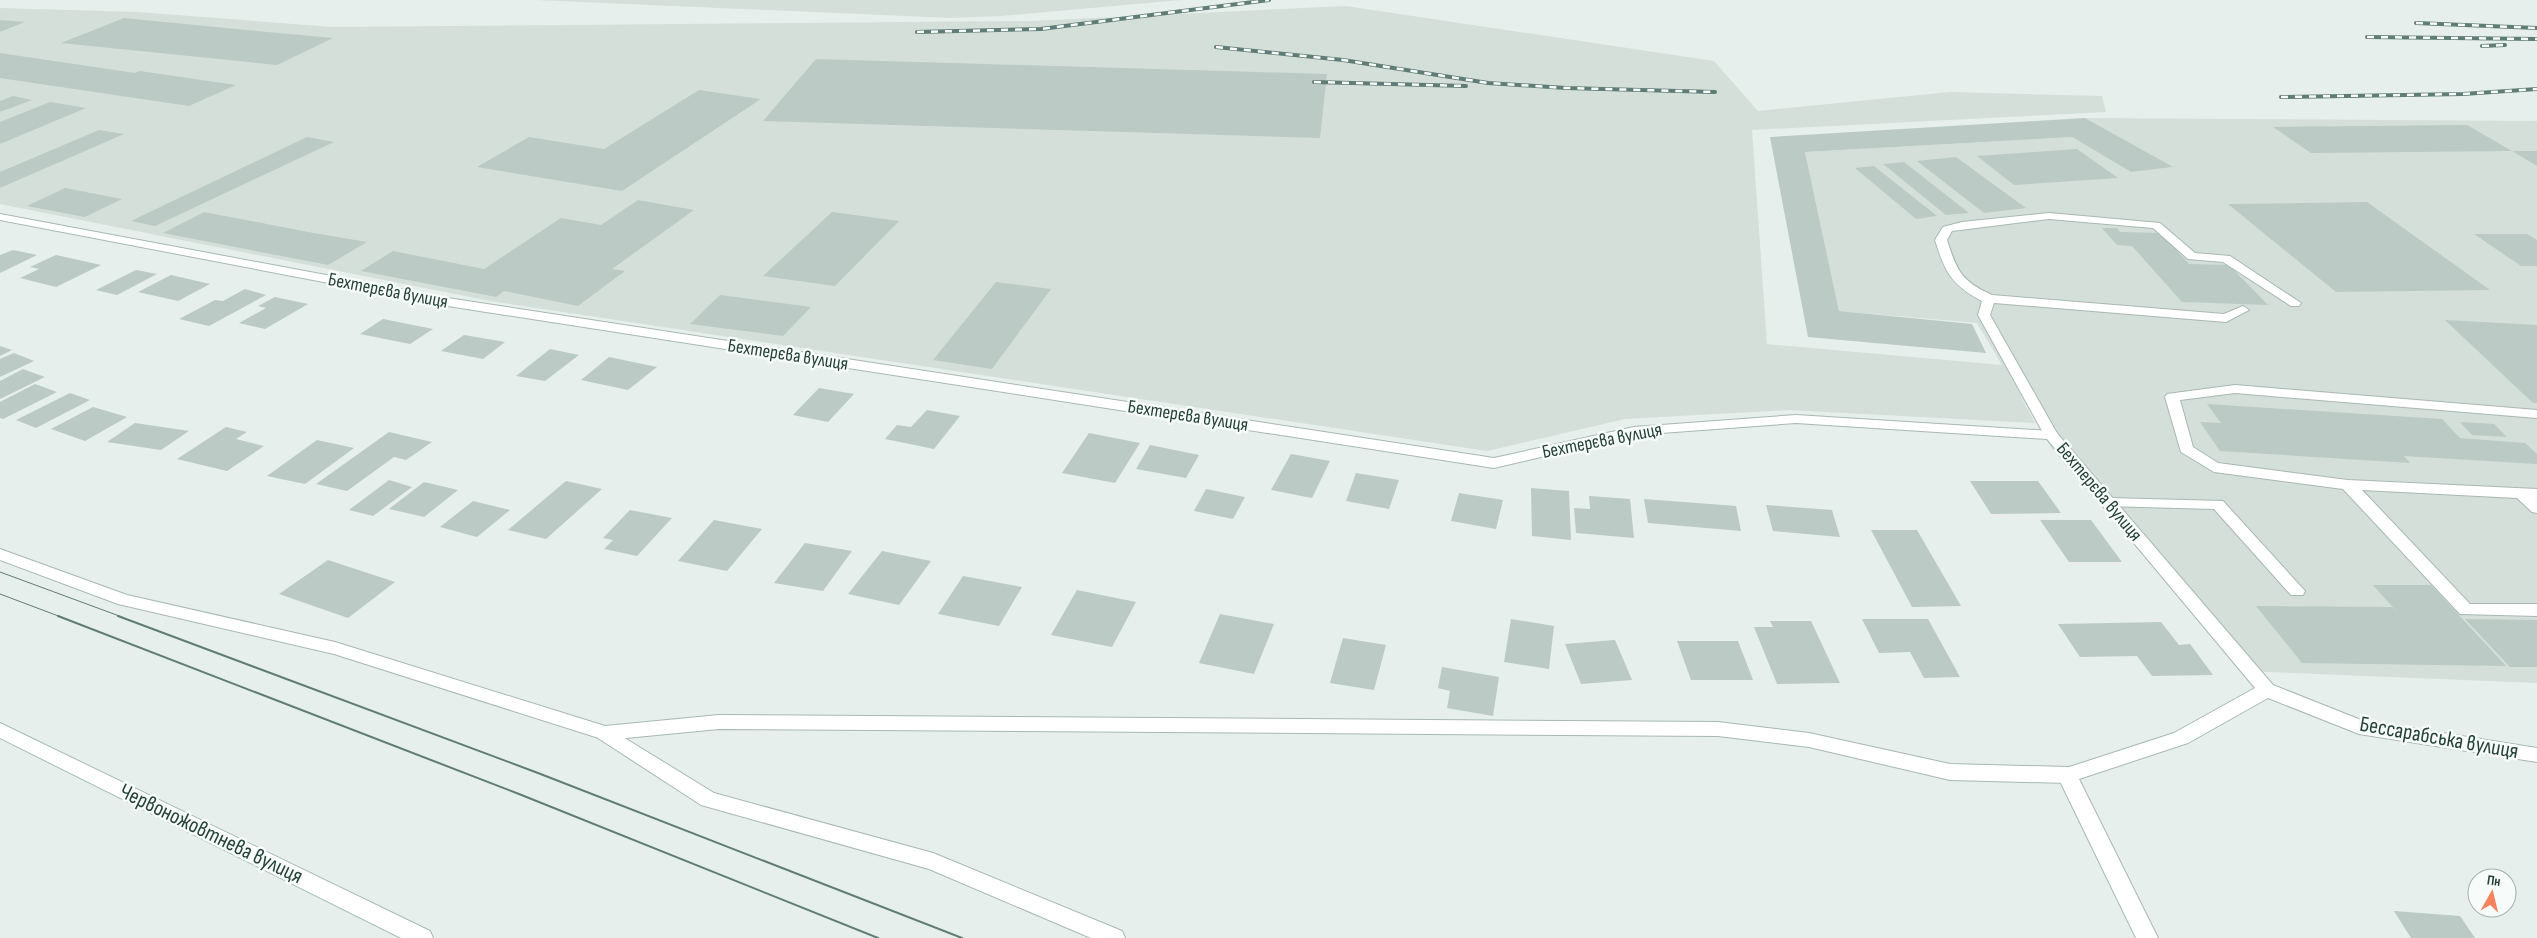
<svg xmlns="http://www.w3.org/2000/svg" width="2537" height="938" font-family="'Sofia Sans Condensed',sans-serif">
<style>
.built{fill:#d4dfda}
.building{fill:#bbcac4}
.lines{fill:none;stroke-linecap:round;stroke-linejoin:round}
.service-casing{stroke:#a8b8b2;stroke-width:2}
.minor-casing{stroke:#a8b8b2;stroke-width:2}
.secondary-casing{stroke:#a4bbb3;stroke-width:2}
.service{fill:#fff;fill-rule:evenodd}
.minor{fill:#fff;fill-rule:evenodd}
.secondary{fill:#fff;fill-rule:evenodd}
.tram-far1{stroke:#5f7d75;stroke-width:1}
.tram{stroke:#5f7d75;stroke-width:2}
.rail-casing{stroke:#5f7d75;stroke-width:4}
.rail{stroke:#f7fbf9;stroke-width:2.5;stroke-dasharray:7;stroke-linecap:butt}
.labels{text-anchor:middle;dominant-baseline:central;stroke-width:5;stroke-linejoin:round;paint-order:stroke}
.street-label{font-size:19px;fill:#24423a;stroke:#f7fbf9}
.near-street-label{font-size:22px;fill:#24423a;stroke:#f7fbf9}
</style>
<rect width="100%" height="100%" fill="#e6efeb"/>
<!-- built -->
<g class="built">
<polygon points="536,0 1181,0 1001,16 951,18"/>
<polygon points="1346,6 1714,61 1758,111 1950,92 2102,96 2106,112 1752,130 1767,344 2002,365 1977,323 1839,311 1805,152 2072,137 2131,172 2172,167 2085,118 2537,121 2537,683 2243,671 2052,449 2016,387 2035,423 1789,410 1625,419 1487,451 490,301 0,204 0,8 138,12 332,27 1031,21"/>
</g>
<!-- building -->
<g class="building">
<polygon points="124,18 236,29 333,38 277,65 61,43"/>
<polygon points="0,20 25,22 0,32"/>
<polygon points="0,53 135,73 140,71 236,85 189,106 0,78"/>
<polygon points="816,59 1327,74 1320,138 763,121"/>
<polygon points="699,90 761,99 622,191 477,167 529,137 604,149"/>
<polygon points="13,96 32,100 0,112 0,101"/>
<polygon points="50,102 86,108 0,144 0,122"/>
<polygon points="2085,118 2173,167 2131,172 2072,137 1805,152 1839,311 1972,324 1986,353 1808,337 1770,137"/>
<polygon points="2467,125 2512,151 2311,153 2273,127"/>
<polygon points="99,130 124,134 0,188 0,172"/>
<polygon points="307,137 334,142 155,226 131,221"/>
<polygon points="2077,149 2118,178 2014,185 1977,156"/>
<polygon points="2512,151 2537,151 2537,166"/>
<polygon points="1956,157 2026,208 1984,213 1917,161"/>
<polygon points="1904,162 1969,213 1946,215 1883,164"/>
<polygon points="1874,166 1937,216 1916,219 1855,168"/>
<polygon points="65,188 122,199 85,217 27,206"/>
<polygon points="638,200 694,210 612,269 625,271 578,306 504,291 496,297 361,271 393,251 484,269 561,218 601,225"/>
<polygon points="2367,202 2490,290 2336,292 2228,204"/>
<polygon points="204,212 308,232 367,242 328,265 163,233"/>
<polygon points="832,212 899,221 835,286 763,276"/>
<polygon points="2102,228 2117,228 2120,232 2161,233 2189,264 2229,265 2268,305 2182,302 2132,246 2117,245"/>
<polygon points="2474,234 2527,234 2537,240 2537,266 2521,266"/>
<polygon points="13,250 37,255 0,273 0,255"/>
<polygon points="56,255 101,265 56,287 20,278 39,269 30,267"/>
<polygon points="136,270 157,274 117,295 96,290"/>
<polygon points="171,275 210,284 178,301 138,292"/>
<polygon points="996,282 1051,289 992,369 933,360"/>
<polygon points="245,289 266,295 209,326 179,319 215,300 223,301"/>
<polygon points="720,295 811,307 783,336 690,324"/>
<polygon points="275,297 308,304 265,329 239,323 266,308 258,306"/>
<polygon points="383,319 433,329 410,344 360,334"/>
<polygon points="2445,320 2537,325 2537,403 2533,403"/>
<polygon points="464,335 505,342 483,359 441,351"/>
<polygon points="0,346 12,350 0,356"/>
<polygon points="550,349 579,355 545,381 516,376"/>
<polygon points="14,353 34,361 0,377 0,359"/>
<polygon points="609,357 657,367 628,390 581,380"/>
<polygon points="23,369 45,377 0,399 0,381"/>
<polygon points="35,384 57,392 3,419 0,418 0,402"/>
<polygon points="819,388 854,394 828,422 793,415"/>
<polygon points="70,393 90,400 36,428 16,420"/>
<polygon points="2207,404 2442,419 2460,438 2525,443 2537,454 2537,464 2404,456 2410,463 2220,451 2200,422 2221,423"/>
<polygon points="93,407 127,417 85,441 51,429"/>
<polygon points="927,410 960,416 934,449 885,439 897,425 911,427"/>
<polygon points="2460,422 2494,424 2507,437 2472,435"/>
<polygon points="135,423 189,431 161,450 107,442"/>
<polygon points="226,427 247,432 236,439 264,446 227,471 177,459"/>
<polygon points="389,432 432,442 406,460 394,457 347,491 316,484"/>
<polygon points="1089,433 1140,443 1115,483 1062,473"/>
<polygon points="317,440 354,448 305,484 267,476"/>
<polygon points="1150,445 1199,455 1186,478 1136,469"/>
<polygon points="1291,454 1330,461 1312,498 1271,490"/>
<polygon points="1356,473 1399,480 1389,509 1346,501"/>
<polygon points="389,480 412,487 373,516 349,510"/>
<polygon points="566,481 602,489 546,539 508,530"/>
<polygon points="1970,481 2038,481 2061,513 1991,514"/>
<polygon points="424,482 458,490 424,517 389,509"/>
<polygon points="1531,488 1569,491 1571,540 1532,536"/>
<polygon points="1206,489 1245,497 1233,519 1194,511"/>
<polygon points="1459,493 1503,500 1496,529 1451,521"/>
<polygon points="1589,496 1630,499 1634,538 1576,533 1574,508 1590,509"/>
<polygon points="1644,499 1736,506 1741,531 1648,523"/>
<polygon points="473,501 510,510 477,537 440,527"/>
<polygon points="1766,505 1832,510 1840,537 1773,531"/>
<polygon points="630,510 672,518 637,556 604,549 613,540 603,538"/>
<polygon points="714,520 762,529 727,571 678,561"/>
<polygon points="2040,520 2091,520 2122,562 2069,562"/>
<polygon points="1871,530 1917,530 1961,606 1912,607"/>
<polygon points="805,543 852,551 823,591 774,583"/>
<polygon points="882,551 931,561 899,605 848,594"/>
<polygon points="328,560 395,582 348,618 279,594"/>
<polygon points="963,576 1022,587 999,626 938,614"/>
<polygon points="2373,585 2431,585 2506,666 2302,663 2256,606 2392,607 2398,613"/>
<polygon points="1077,590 1136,602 1112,647 1051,635"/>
<polygon points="1220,614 1274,624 1254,674 1199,663"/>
<polygon points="1511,619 1554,626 1549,669 1504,662"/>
<polygon points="1862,619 1928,619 1960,677 1924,678 1910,652 1879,653"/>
<polygon points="2465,619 2537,620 2537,667 2510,667"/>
<polygon points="1770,621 1811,621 1840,683 1777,684 1754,627 1773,627"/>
<polygon points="2161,622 2179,645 2190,644 2213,675 2152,676 2137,656 2080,657 2058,624"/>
<polygon points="1343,638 1386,645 1374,690 1330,683"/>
<polygon points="1615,640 1632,680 1581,684 1565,644"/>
<polygon points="1677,641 1738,641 1753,680 1691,680"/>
<polygon points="1442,667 1499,677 1493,716 1447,708 1450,691 1438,688"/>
<polygon points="2394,911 2460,916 2475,938 2411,938"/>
</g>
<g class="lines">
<defs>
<g id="service">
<path d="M 2049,213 L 2160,223 L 2195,253 L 2230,256 L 2301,303 L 2299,306 L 2291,306 L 2223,262 L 2188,259 L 2153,228 L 2049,219 L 1952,231 L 1947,240 C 1957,271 1961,281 1992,295 L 2224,314 L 2243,306 L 2249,310 L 2226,322 L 1994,303 L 1990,315 L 2058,435 L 2051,439 L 2046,438 L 1978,315 L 1982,301 C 1951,285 1945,272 1935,240 L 1943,227 L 1962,222 Z"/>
<polygon points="2235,385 2537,410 2537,418 2235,393 2180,400 2193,447 2218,463 2348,480 2537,489 2537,513 2532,512 2517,498 2362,490 2470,604 2537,604 2537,616 2460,614 2343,489 2214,472 2181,452 2165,397 2167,394"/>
<polygon points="2109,498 2223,501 2305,591 2303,595 2291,595 2214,509 2104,506 2101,503 2104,500"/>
<polygon points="0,549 127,595 335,642 605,726 719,715 1718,722 1809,733 1950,764 2067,767 2074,770 2077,775 2074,780 2067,783 1950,780 1809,747 1718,736 719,729 605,740 334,654 118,604 0,560"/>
</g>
<g id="minor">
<polygon points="0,214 454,299 1494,458 1634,427 1796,415 2051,431 2056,432 2273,685 2361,720 2537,748 2537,762 2359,734 2268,698 2188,743 2079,779 2158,938 2136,938 2057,775 2060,770 2174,733 2255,688 2047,439 1796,423 1634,435 1494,468 454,307 0,220"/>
<polygon points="605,726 714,793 933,853 1122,931 1125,938 1091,938 929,869 701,805 598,738 596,733 598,728"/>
</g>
<polygon id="secondary" points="0,723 430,931 433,938 401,938 0,738"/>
</defs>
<!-- service casing -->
<use href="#service" class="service-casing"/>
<!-- minor casing -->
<use href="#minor" class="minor-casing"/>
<!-- secondary casing -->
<use href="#secondary" class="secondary-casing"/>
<!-- service -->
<use href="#service" class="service"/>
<!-- minor -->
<use href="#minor" class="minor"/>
<!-- secondary -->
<use href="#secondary" class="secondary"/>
<!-- tram-far1 -->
<g class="tram-far1">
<polyline points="0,572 122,617"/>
<polyline points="0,594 61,617"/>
</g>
<!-- tram -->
<g class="tram">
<polyline points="58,616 519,794 878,938"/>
<polyline points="118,616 538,773 962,938"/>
</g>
<defs>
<g id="rail">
<polyline points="2416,23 2537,28"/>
<polyline points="917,32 1041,29 1269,0"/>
<polyline points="2367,37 2537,39"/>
<polyline points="2482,46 2505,45"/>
<polyline points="1216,47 1343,60 1488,83 1566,88 1715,92"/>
<polyline points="1314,82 1466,86"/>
<polyline points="2281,97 2463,94 2537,89"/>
</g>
</defs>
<!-- rail casing -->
<use href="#rail" class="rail-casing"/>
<!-- rail -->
<use href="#rail" class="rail"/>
</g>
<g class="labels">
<!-- street labels -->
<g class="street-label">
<text transform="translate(388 291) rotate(11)">Бехтерєва вулиця</text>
<text transform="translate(788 355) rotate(9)">Бехтерєва вулиця</text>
<text transform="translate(1188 416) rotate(9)">Бехтерєва вулиця</text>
<text transform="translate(1602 441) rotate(-11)">Бехтерєва вулиця</text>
<text transform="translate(2099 492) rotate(50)">Бехтерєва вулиця</text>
</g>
<!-- near-street labels -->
<g class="near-street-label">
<text transform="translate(2439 738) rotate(10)">Бессарабська вулиця</text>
<text transform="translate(211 834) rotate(26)">Червоножовтнева вулиця</text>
</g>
</g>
<!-- north arrow -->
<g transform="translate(2492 893) rotate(8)"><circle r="24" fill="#f7fbf9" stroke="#a3b1ad"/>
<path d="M0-4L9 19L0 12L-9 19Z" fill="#f4845f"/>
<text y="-8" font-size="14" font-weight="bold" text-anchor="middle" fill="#24423a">Пн</text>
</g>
</svg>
